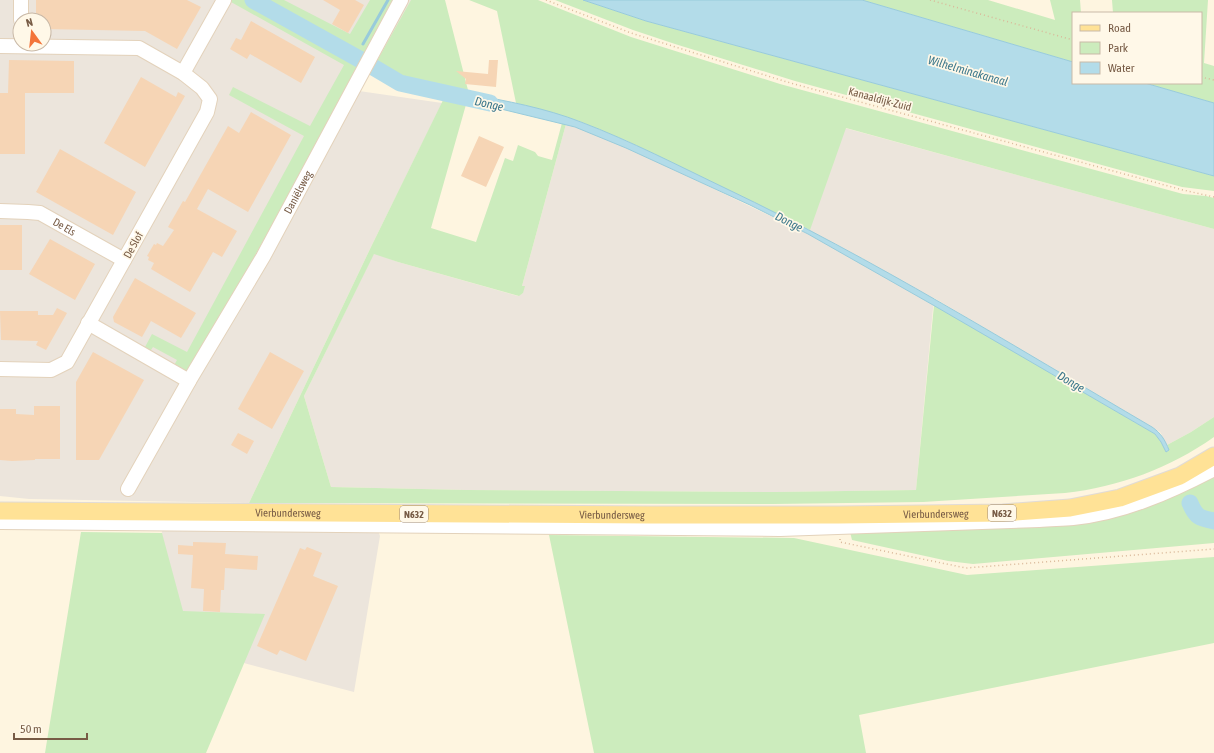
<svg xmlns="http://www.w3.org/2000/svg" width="1214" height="753" viewBox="0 0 1214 753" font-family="'Asap Condensed',sans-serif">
<rect width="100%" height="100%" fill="#fef5e0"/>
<path fill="#ece5dc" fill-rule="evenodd" d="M0 0H413L359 91 442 103 370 249 249 503 29 499 0 496ZM20 20H44V44H20Z
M566 124 597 135 658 162 808 234 845 128 1214 229V417L1191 432 1167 445 1160 432 1152 427 934 298 916 490 776 492 466 490 331 487 304 396 374 253 398 262 518 296 523 293 522 286Z
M163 520 375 523 380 536 354 692 240 662 178 616 157 584Z"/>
<path fill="#ccecbd" d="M232 0H284L350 34 370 0H397L193 367 188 372 173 367 177 360 153 347 149 353 146 351 145 347 152 334 187 352 304 136 229 95 233 87 310 126 344 65 231 2Z
M411 0H445L469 94 431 228 476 242 505 158 513 161 518 145 535 152 538 156 552 160 562 123 566 124 522 286H525L523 293 519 296 398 262 374 254 304 396 331 487 466 490 776 492 916 490 934 305 1155 434 1161 442 1166 452 1169 450 1167 445 1191 432 1214 417V437C1170 468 1119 487 1065 493L923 502 773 504 249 503 370 249 447 92 394 80 373 68Z
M469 0H538L631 37 780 84 1183 194 1206 196 1214 198V229L846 128 810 230 627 141 579 121 516 103 497 11Z
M555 0H583L646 21 1214 176V191L1182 187 795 81 675 44 633 30Z
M862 0H988L1055 20 1050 0H1080L1081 13H1073V62Z
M1112 0H1208L1204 63 1214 66V103L1145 83H1201V13H1113Z
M1214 472V543L973 564 948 561 852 540 850 532 1003 527Z
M81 532 162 533 183 611 265 614 206 753H45Z
M549 535 794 538 967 575 1214 557V643L859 715 866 753H594Z"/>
<path fill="#b3dce9" stroke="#98cbdb" d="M583 0H862L1073 62V83H1145L1214 103V176L646 21Z
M469 94C507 101 545 108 581 122 631 141 679 166 727 189 874 259 1012 345 1152 427 1161 433 1165 440 1169 450L1166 452 1161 442 1155 434 933 305 808 234 750 205 626 148 575 127 468 101Z"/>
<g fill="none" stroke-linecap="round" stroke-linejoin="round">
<path stroke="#98cbdb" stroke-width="3" d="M363 44 388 0"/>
<path stroke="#b3dce9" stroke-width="17" d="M253 0 361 60
M373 67 400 83 490 103
M1190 503C1196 517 1199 518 1214 521"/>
</g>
<path fill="#f6d5b5" d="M36 0H187L201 7 177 49 145 31 44 29V20H36Z
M323 0H355L364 5 348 33 332 24 340 10Z
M251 21 315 57 301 83 250 54 247 59 230 49 236 38 241 40Z
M9 60 74 61V93H25V154H0V93H8Z
M489 60H498L496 87 465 84 466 79 456 71 488 74Z
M141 77 176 97 178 92 185 96 145 167 104 143Z
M251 112 291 135 248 212 208 189 197 209 237 231 222 257 213 252 190 292 151 269 154 263 148 260 149 257 147 256 154 244 156 245 157 243 163 246 174 230 168 227 183 201 185 202 228 126 239 133Z
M479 136 504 147 486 187 461 176Z
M60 149 136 192 113 235 36 192Z
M0 225H22V270H0Z
M50 239 95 264 75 300 29 274Z
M135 278 196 313 181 338 151 321 142 337 114 322 113 317Z
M57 308 67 313 46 350 36 345 38 341 1 340 0 311H38V315H53Z
M93 352 144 380 99 460H76V382Z
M270 352 304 371 272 429 238 409Z
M34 406H60V459H35V460L12 461 0 460V409H16V414L34 415Z
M238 433 254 441 247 454 231 445Z
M193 542 226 543 225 554 258 556 257 570 225 568 224 590H221L220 612 203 611 204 589 191 588 193 555 178 554V545L193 546Z
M307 547 322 553 313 576 338 586 306 661 280 650 277 655 257 646 300 548 305 550Z"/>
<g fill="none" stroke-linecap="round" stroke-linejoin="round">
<defs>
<g id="minor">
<path d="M21 20V0"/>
<path d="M0 46 139 48 183 73 202 88 210 99 207 112 67 362 51 370 0 369"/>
<path d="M183 73 224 0"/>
<path id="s1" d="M0 211 28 212 40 213 124 260"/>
<path d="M88 323 189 381"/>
<path id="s2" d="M128 489 189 381 263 257 401 0"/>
<path d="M0 522 780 529 1039 520C1051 519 1062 519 1073 518 1123 513 1170 492 1214 469"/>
</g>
<g id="major">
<path id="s3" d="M0 511 651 515H839L1003 513 1070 508 1120 498 1180 476 1214 456"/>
</g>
</defs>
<use href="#minor" stroke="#e3d2bb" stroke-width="16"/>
<use href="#major" stroke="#e1dbd6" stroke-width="19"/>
<path stroke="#dab899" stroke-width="1.5" stroke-dasharray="1 3" stroke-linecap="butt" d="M546 0 631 33 787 82 1183 190 1214 197
M930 0 1073 40
M1201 77 1214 80
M840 539V542L966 568 1214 549"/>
<use href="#minor" stroke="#fff" stroke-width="14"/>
<use href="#major" stroke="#ffe296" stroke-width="17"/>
</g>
<g text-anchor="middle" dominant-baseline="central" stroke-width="3.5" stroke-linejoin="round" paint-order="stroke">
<g fill="#fff8e8" stroke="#a08a76" stroke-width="1">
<rect x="988" y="505" width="28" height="16" rx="3"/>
<rect x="400" y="506" width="28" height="16" rx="3"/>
</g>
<g font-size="10" font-weight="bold" fill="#775b45">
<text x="1002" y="513">N632</text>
<text x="414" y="514">N632</text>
</g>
<g font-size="11" fill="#775b45" stroke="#fff8e8">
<text transform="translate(880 99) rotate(15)">Kanaaldijk-Zuid</text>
<text stroke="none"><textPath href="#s2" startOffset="342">Daniëlsweg</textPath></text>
<text stroke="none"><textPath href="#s1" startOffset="68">De Els</textPath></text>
<text transform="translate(133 245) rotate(-61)">De Slof</text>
<text stroke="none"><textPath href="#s3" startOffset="288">Vierbundersweg</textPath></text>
<text stroke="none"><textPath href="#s3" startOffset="936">Vierbundersweg</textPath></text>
<text stroke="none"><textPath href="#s3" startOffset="612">Vierbundersweg</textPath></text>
</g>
<g font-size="12" font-style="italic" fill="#3d788c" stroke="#fff8e8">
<text transform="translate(968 71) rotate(16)">Wilhelminakanaal</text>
<text transform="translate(489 104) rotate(13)">Donge</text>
<text transform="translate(789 222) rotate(27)">Donge</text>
<text transform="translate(1071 382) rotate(31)">Donge</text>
</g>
</g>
<rect x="1072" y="12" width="130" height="72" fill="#fff8e8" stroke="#c9b9a7"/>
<rect x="1080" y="25" width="20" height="6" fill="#ffe296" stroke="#c9b9a7"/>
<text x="1108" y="32" font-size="12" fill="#775b45">Road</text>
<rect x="1080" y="42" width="20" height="12" fill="#ccecbd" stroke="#c9b9a7"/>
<text x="1108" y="52" font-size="12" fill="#775b45">Park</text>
<rect x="1080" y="62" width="20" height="12" fill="#b3dce9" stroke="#c9b9a7"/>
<text x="1108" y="72" font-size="12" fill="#775b45">Water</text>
<g transform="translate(32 32) rotate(345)"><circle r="19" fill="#fff8e8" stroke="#c9b9a7"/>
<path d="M0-3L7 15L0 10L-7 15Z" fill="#f3743a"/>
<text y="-6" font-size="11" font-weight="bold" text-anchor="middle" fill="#775b45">N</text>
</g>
<path d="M14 733v6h73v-6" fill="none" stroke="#775b45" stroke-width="2"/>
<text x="20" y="733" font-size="12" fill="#775b45" stroke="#fff8e8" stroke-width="3" paint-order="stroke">50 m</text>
</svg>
